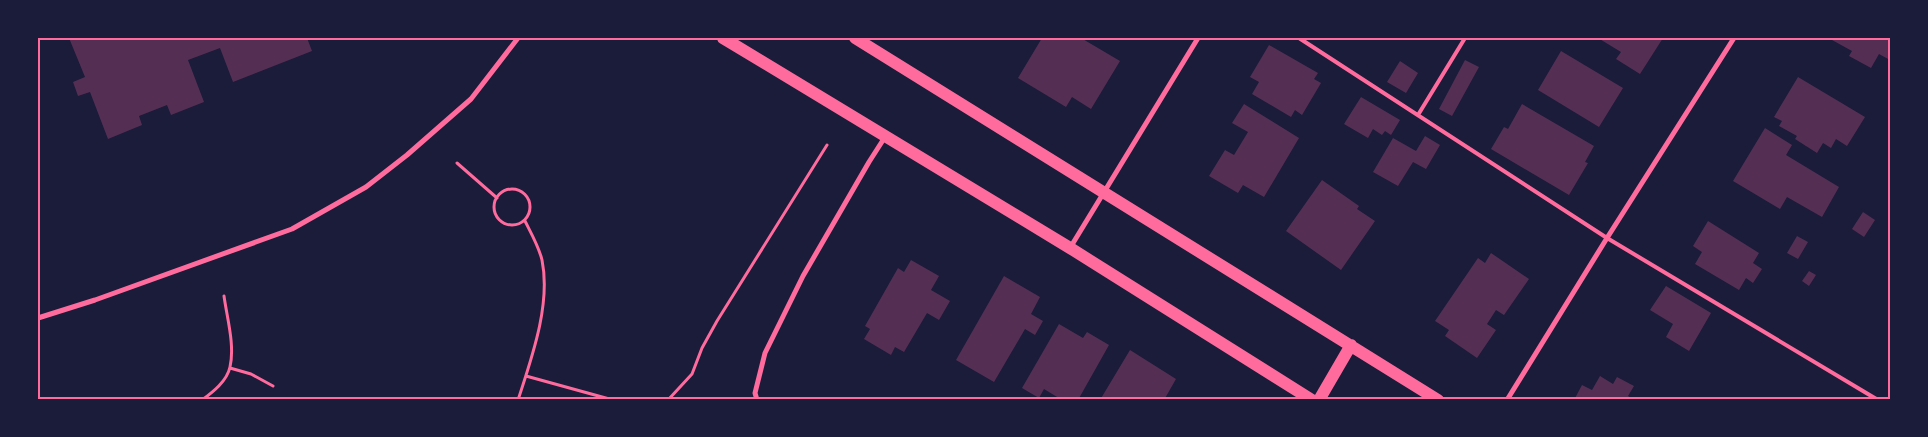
<svg xmlns="http://www.w3.org/2000/svg" width="1928" height="437" viewBox="0 0 1928 437" font-family="'Golos Text',sans-serif">
<rect width="100%" height="100%" fill="#1b1b3a"/>
<path fill="#542f53" d="M69 38H307L312 51 233 82 220 48 188 60 204 102 171 115 167 105 139 116 142 125 108 139 90 92 78 96 73 82 85 77Z
M1042 38H1081L1120 61 1091 109 1072 97 1066 107 1018 78Z
M1598 38H1663L1640 74 1616 59 1621 52Z
M1833 38H1890V60L1879 54 1871 68 1849 56 1852 51 1832 40Z
M1269 45 1318 73 1314 79 1321 83 1302 115 1295 110 1291 117 1252 94 1259 82 1250 77Z
M1561 51 1623 88 1599 127 1538 90Z
M1465 60 1479 67 1452 116 1439 109Z
M1400 61 1418 73 1406 93 1387 82Z
M1798 77 1865 117 1847 146 1836 139 1831 148 1823 143 1817 153 1795 139 1797 136 1779 126 1782 121 1774 117Z
M1361 97 1400 120 1391 135 1385 131 1382 135 1373 129 1368 138 1344 124Z
M1244 104 1299 138 1264 197 1243 185 1238 193 1209 176 1225 150 1234 155 1248 132 1232 123Z
M1522 104 1594 146 1585 162 1588 163 1569 195 1491 149 1504 127 1508 129Z
M1765 128 1792 145 1786 155 1839 187 1822 217 1787 197 1780 209 1733 181Z
M1425 136 1440 145 1426 169 1413 162 1398 186 1373 172 1393 138 1416 151Z
M1322 180 1359 206 1357 209 1375 221 1341 270 1286 231Z
M1863 212 1875 220 1864 237 1852 229Z
M1708 221 1759 253 1753 263 1762 269 1753 283 1746 278 1739 290 1695 264 1702 252 1693 246Z
M1797 236 1808 242 1798 259 1787 253Z
M1491 253 1529 279 1504 315 1496 310 1487 324 1496 330 1477 358 1445 336 1449 330 1435 321 1478 258 1485 263Z
M911 260 939 276 931 290 950 301 939 320 927 313 904 352 895 347 891 355 864 339 870 329 865 326 898 268 904 272Z
M1809 271 1816 275 1809 286 1802 281Z
M1004 276 1040 297 1031 314 1043 321 1035 335 1025 329 994 382 956 360Z
M1666 286 1711 313 1689 351 1666 337 1673 324 1650 310Z
M1059 324 1083 338 1087 332 1109 345 1078 400H1062L1044 389 1039 398 1022 388Z
M1130 350 1176 379 1164 400H1100Z
M1600 376 1613 384 1617 377 1634 386 1628 396 1635 400H1574L1582 385 1592 390Z"/>
<g fill="none" stroke-linecap="round" stroke-linejoin="round">
<path stroke="#ff6b9d" stroke-width="3" d="M457 163 497 198
M494 207a18 18 0 1 1 36 0a18 18 0 1 1-36 0Z
M230 368 251 374 273 386
M526 376 613 400
M202 400C213 392 227 381 230 367 235 345 227 318 224 296
M518 400C532 357 551 304 542 260 539 247 531 233 525 221
M668 400 692 374 702 348 717 321 827 145"/>
<path stroke="#ff6b9d" stroke-width="4" d="M1299 38 1607 238 1878 400
M1418 115 1465 38"/>
<path stroke="#ff6b9d" stroke-width="5" d="M1070 248 1198 38
M38 318 95 300 292 229 366 187 407 155 471 99 518 38
M757 400 755 393 765 353 803 276 869 162 885 137
M1507 400 1607 238 1734 38"/>
<path stroke="#ff6b9d" stroke-width="12" d="M723 38 1070 248 1312 400
M855 38 1438 400
M1319 400 1351 345"/>
</g>
<rect width="1928" height="437" fill="none" stroke="#1b1b3a" stroke-width="78"/>
<rect x="39" y="39" width="1850" height="359" fill="none" stroke="#ff6b9d" stroke-width="2"/>
</svg>
